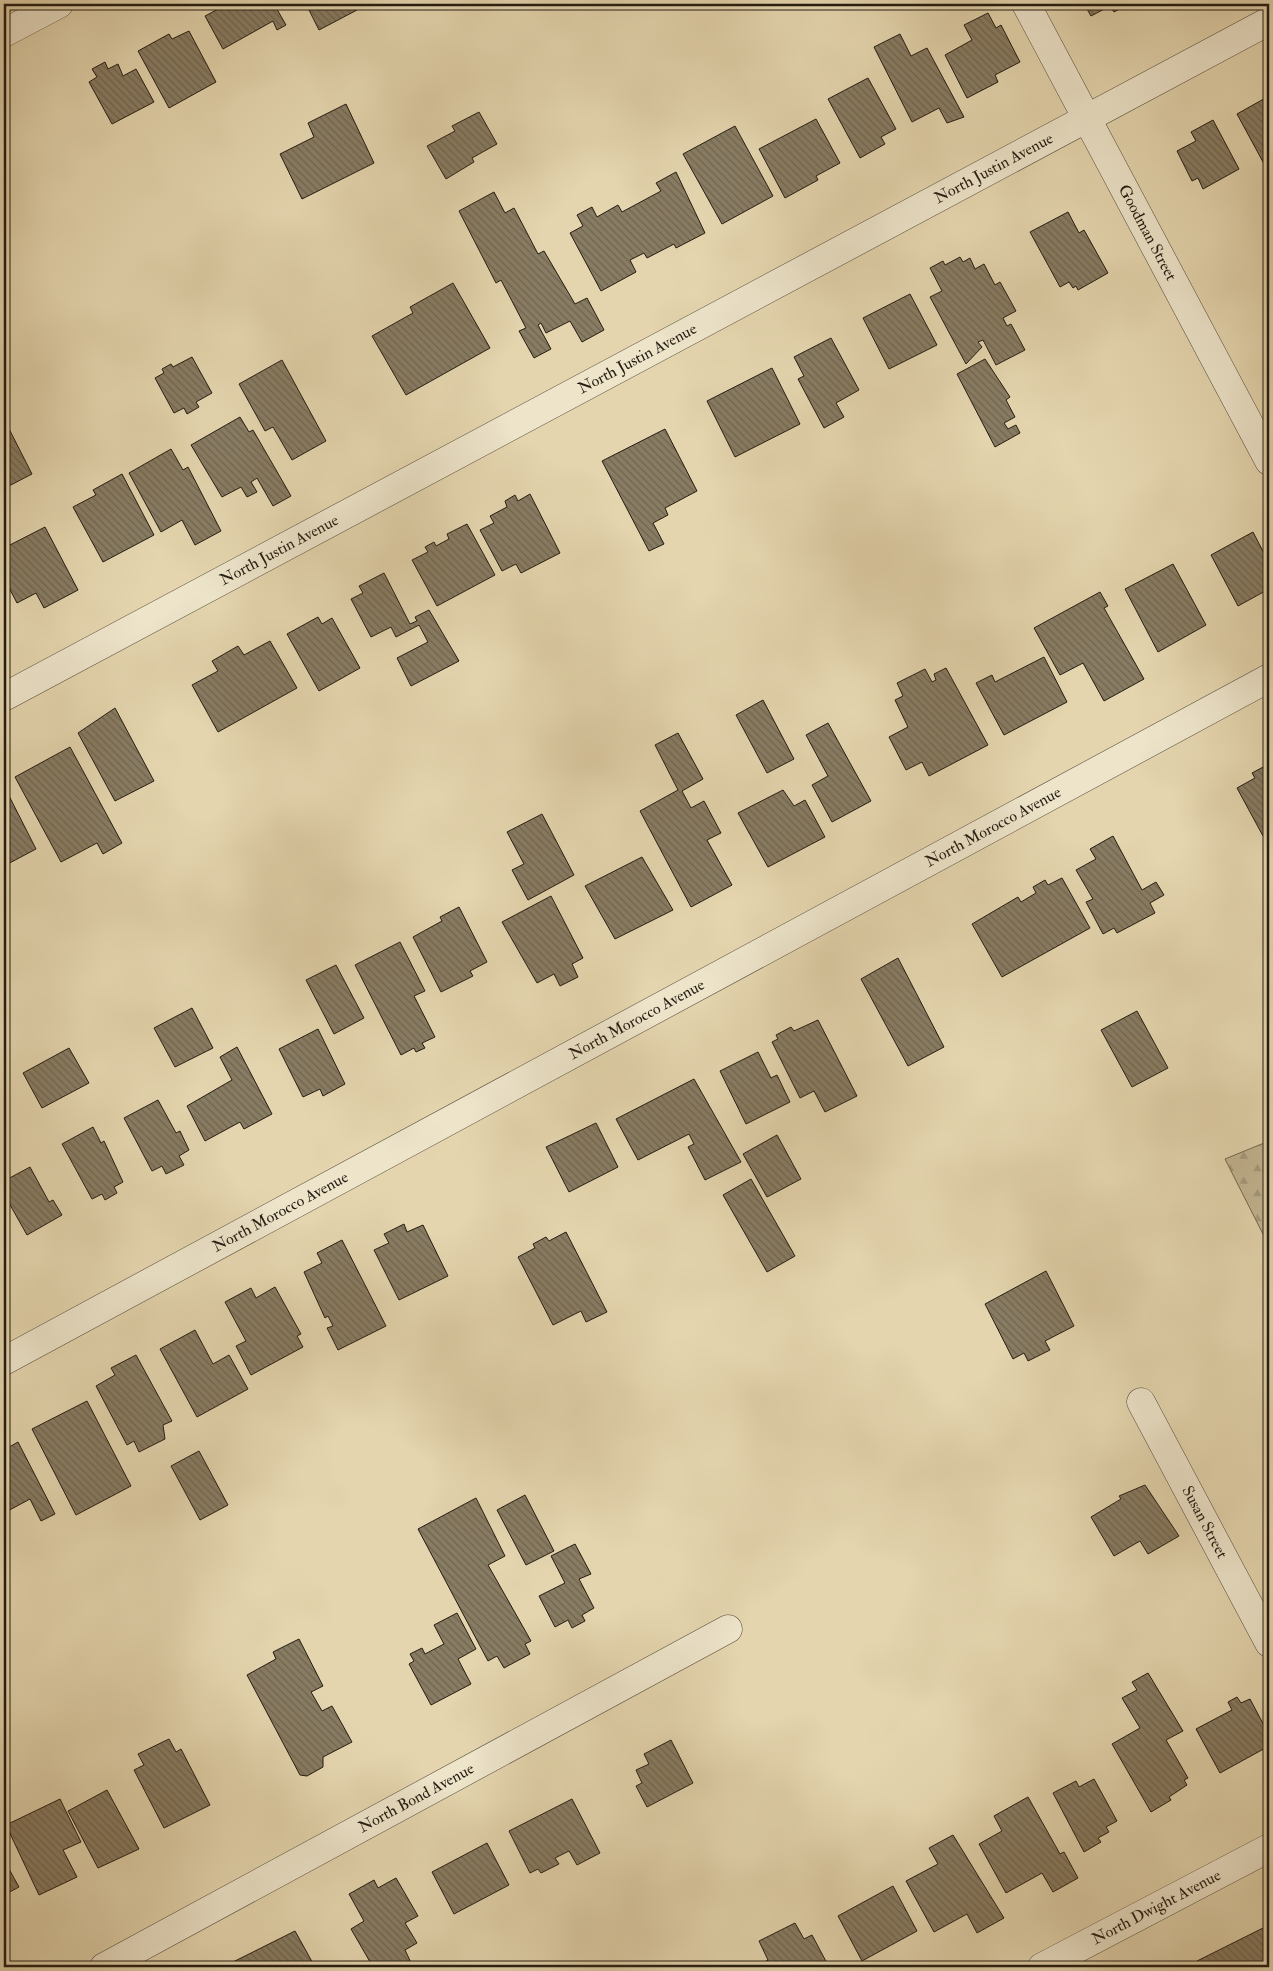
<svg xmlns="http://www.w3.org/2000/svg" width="1273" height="1971" viewBox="0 0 1273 1971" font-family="'IM FELL Double Pica',serif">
<defs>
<pattern id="forest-firs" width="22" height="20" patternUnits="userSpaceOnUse" patternTransform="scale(1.25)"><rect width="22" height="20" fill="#c3b693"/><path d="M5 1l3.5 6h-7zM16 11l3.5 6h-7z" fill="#a79c7e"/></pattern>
<pattern id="building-back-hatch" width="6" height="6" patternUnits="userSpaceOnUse" patternTransform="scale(1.25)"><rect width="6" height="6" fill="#887c63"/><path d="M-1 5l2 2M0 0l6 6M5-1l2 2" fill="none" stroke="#6f6550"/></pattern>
</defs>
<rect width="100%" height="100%" fill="#e4d5ae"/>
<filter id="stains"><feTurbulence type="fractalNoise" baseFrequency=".004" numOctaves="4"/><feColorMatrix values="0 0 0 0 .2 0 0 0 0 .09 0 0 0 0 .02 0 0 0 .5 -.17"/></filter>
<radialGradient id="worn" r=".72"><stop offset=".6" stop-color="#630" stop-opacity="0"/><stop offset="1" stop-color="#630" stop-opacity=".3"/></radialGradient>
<path fill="url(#forest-firs)" stroke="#746952" d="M1269 1141V1246L1225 1159Z"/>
<path fill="url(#building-back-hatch)" stroke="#241c12" d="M228 4H274L286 25 277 30 273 21 223 49 205 16Z
M306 4H353L357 10 319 30Z
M1084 4H1124L1125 6 1114 12 1110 6 1091 16Z
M988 13 996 28 1001 25 1020 62 995 75 998 82 967 98 945 55 972 40 964 25Z
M189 31 216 82 169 108 138 51 169 34 172 39Z
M900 34 911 56 927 48 964 117 947 123 939 108 912 122 874 47Z
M105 62 108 69 118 64 123 76 136 69 154 102 112 124 89 82 97 77 92 69Z
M868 78 896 129 881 137 885 144 860 158 828 99Z
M1269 96V173L1237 114Z
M346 104 374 163 302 199 280 154 314 137 308 123Z
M479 112 497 144 472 158 474 162 446 179 427 146 455 131 452 126Z
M816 119 840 163 816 176 818 180 785 198 759 149Z
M1213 120 1239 169 1203 189 1198 178 1192 181 1177 151 1196 141 1191 132Z
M735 126 773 196 722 224 683 154Z
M676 172 705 233 676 248 674 244 647 258 644 253 630 260 636 272 601 291 570 233 583 226 577 215 592 207 597 217 618 205 622 212 661 191 656 183Z
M494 192 505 213 514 208 538 254 544 251 575 304 587 298 604 330 582 342 570 321 546 333 541 323 538 325 551 349 534 358 519 331 526 328 501 280 496 283 459 211Z
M1068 212 1079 233 1084 230 1108 273 1078 290 1076 286 1073 288 1069 282 1060 287 1030 232Z
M960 257 963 262 970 258 975 269 984 264 995 285 1000 282 1016 311 1003 318 1007 326 1011 324 1025 350 996 365 983 340 978 342 982 347 966 364 930 297 942 291 930 268 943 261 945 265Z
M453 283 490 348 406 395 372 336 413 313 410 307Z
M910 294 937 345 889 369 863 318Z
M831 338 859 390 836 403 844 417 824 428 798 379 804 376 794 357Z
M192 357 212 393 196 402 199 407 187 414 184 408 174 413 155 378 164 373 162 369 171 364 173 367Z
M985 359 1010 397 1006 400 1015 417 1004 423 1008 429 1016 425 1020 433 995 447 957 374Z
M282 360 326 441 292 460 273 427 265 431 239 384Z
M772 368 800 424 735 457 707 401Z
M240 417 249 432 253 430 291 496 273 506 257 478 251 482 257 492 247 497 241 487 222 497 191 445Z
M4 419 32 474 5 488 4 486Z
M665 429 697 491 665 508 668 515 653 523 664 544 649 551 602 461Z
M171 449 183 470 188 467 221 531 195 545 182 520 161 532 129 473Z
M122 474 154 535 103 562 73 507 96 495 93 490Z
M530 494 560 553 521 573 516 564 502 571 480 530 494 523 490 516 507 507 505 501 515 495 518 501Z
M467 524 495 575 437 606 412 560 428 552 425 547 434 542 436 546 449 539 447 534Z
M45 527 78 590 44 608 36 593 17 603 4 578V558L8 556 4 548Z
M1253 532 1269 563V589L1238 606 1211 555Z
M1173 564 1206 625 1158 652 1125 589Z
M384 573 410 624 417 621 415 617 429 610 459 661 411 686 397 658 428 642 419 625 396 637 391 627 371 637 351 599 363 593 359 586Z
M1100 592 1108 606 1104 608 1144 679 1104 701 1083 663 1060 675 1034 628Z
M318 617 322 624 332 618 360 668 319 691 287 634Z
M270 641 297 688 218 732 192 685 218 671 212 661 238 646 244 655Z
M1044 657 1067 702 1004 735 976 683 992 675 995 682Z
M946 668 988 745 929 776 922 762 906 770 889 737 908 727 895 700 903 696 897 683 925 669 932 682 936 680 934 674Z
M763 700 794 759 767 773 736 715Z
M115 708 154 781 115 801 78 733Z
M828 723 871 801 832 822 812 785 828 776 806 735Z
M678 733 703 779 682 791 691 808 704 801 721 833 707 840 732 885 691 907 640 811 678 790 655 745Z
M70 747 122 843 103 854 97 843 61 862 15 777Z
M1265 766 1268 771 1269 770V833L1263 836 1237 788 1255 778 1252 773Z
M4 770 10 781 4 784Z
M4 786 36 849 4 866Z
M783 790 794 806 805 800 825 837 768 867 738 813Z
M542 814 574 875 528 900 512 870 524 864 507 832Z
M1113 836 1142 890 1156 882 1164 895 1150 903 1155 913 1117 933 1114 928 1103 934 1086 902 1093 899 1076 870 1096 859 1090 849Z
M642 857 673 910 615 939 585 886Z
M1062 878 1090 928 1002 977 972 924 1018 897 1021 902 1036 893 1033 887 1045 880 1048 885Z
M551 896 583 958 572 964 578 977 560 986 554 974 537 983 502 922Z
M459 907 487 962 470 971 473 976 441 992 413 937 442 921 440 917Z
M400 942 425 991 414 996 435 1037 422 1043 425 1048 416 1052 414 1048 401 1055 355 965Z
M898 958 944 1047 908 1066 861 979Z
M336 965 364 1018 334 1034 306 980Z
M192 1008 213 1048 175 1067 154 1028Z
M1137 1011 1168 1068 1132 1087 1101 1030Z
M818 1020 857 1096 825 1112 814 1091 800 1098 772 1042 778 1039 776 1035 791 1027 794 1031Z
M318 1029 345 1084 323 1096 320 1089 303 1097 279 1049Z
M237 1047 272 1114 244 1129 240 1122 205 1141 187 1106 232 1080 220 1057Z
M69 1048 89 1083 42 1108 23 1073Z
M758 1052 771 1078 777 1075 790 1102 746 1124 720 1071Z
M694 1079 741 1162 705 1180 688 1147 694 1144 689 1134 638 1160 616 1119Z
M158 1100 176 1133 180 1131 189 1150 179 1156 184 1165 166 1174 162 1166 152 1171 124 1118Z
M596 1123 618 1167 569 1192 546 1147Z
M93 1127 101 1143 104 1141 123 1182 114 1187 117 1193 105 1200 102 1194 92 1199 62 1144Z
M777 1135 801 1179 767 1197 743 1154Z
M30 1167 49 1202 53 1200 62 1215 27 1235 4 1194V1181Z
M751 1179 795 1256 767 1272 723 1195Z
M404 1224 407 1232 423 1225 448 1276 399 1300 374 1250 389 1243 384 1234Z
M566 1232 607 1312 586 1322 581 1311 553 1325 518 1257 535 1248 533 1244 546 1237 549 1241Z
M342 1240 386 1326 338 1350 327 1328 333 1326 328 1316 325 1318 304 1272 322 1263 317 1253Z
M1046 1271 1074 1326 1045 1341 1050 1350 1028 1361 1024 1353 1013 1359 985 1304Z
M275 1287 301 1334 297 1336 303 1347 251 1375 236 1346 246 1341 225 1302 251 1288 256 1298Z
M195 1330 213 1364 229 1355 248 1389 197 1417 160 1349Z
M136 1355 172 1421 163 1425 165 1439 139 1452 134 1441 127 1445 96 1386 115 1375 111 1368Z
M87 1401 131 1486 76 1515 32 1429Z
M18 1442 55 1514 41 1521 30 1499 4 1513V1450Z
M199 1451 228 1505 200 1520 171 1466Z
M1145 1485 1179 1536 1148 1554 1140 1541 1114 1556 1091 1517 1121 1499 1119 1496Z
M525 1495 554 1551 526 1565 497 1510Z
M476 1498 505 1556 488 1565 531 1641 525 1644 530 1654 504 1668 497 1656 488 1661 418 1529Z
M575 1544 591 1574 579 1579 594 1608 582 1615 585 1621 572 1628 568 1620 555 1627 539 1596 565 1583 551 1556Z
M457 1613 476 1649 458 1659 471 1684 431 1705 409 1664 414 1661 410 1654 422 1648 425 1654 444 1644 434 1625Z
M299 1639 323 1686 311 1692 322 1711 332 1706 352 1742 323 1757V1767L307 1776 300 1775 247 1675 276 1659 273 1652Z
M1148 1673 1183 1731 1166 1740 1188 1778 1184 1780 1187 1785 1169 1797 1171 1800 1151 1812 1112 1744 1140 1728 1122 1698 1137 1690 1132 1682Z
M1237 1697 1241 1703 1250 1699 1269 1735V1746L1220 1773 1196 1729 1232 1710 1228 1702Z
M169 1739 176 1752 181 1749 210 1805 164 1828 134 1770 144 1765 138 1754Z
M671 1740 693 1783 647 1807 636 1786 642 1783 636 1770 649 1764 644 1754Z
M1094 1779 1117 1821 1106 1827 1109 1832 1098 1838 1101 1842 1084 1852 1053 1793 1076 1781 1079 1787Z
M107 1790 139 1849 98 1868 68 1811Z
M1028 1797 1060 1854 1064 1852 1078 1878 1053 1892 1042 1873 1006 1893 979 1844 1002 1831 994 1816Z
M60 1799 81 1842 63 1850 77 1877 39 1895 6 1825Z
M572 1799 600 1853 577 1865 569 1851 555 1858 559 1864 541 1873 538 1869 530 1873 509 1831Z
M953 1835 1004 1918 977 1933 967 1914 934 1932 906 1881 938 1864 929 1848Z
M487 1843 509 1885 454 1914 432 1872Z
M4 1860 19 1887 4 1895Z
M396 1878 418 1916 405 1923 417 1943 405 1950 413 1967H373L351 1929 364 1921 349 1894 374 1880 378 1888Z
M893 1886 917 1931 862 1961 838 1916Z
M795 1923 804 1939 812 1935 829 1967H755L768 1960 759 1941Z
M1269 1925V1967H1200L1197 1961Z
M295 1931 315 1967H236L233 1962Z"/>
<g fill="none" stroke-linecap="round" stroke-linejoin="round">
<defs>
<g id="street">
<path id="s1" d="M1026 4 1269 461"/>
<path d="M4 33 59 4"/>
<path id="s2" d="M4 697 1269 21"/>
<path id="s3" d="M4 1361 1269 678"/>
<path id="s4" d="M1141 1402 1269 1643"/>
<path id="s5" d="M104 1967 728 1629"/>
<path id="s6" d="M1042 1967 1269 1848"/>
</g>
</defs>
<use href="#street" stroke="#544a39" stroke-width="29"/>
<use href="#street" stroke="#ede4ca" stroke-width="28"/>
</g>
<g text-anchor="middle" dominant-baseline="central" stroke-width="4.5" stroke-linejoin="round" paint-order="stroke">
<g font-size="16" fill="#241c12" stroke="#ede4ca">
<text stroke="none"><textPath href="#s2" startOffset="1122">North Justin Avenue</textPath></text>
<text stroke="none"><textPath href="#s1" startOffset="259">Goodman Street</textPath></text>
<text stroke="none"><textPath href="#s2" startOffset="718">North Justin Avenue</textPath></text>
<text stroke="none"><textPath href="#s2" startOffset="312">North Justin Avenue</textPath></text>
<text stroke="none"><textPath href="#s3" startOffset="1124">North Morocco Avenue</textPath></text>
<text stroke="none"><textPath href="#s3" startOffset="719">North Morocco Avenue</textPath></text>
<text stroke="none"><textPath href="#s3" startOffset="314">North Morocco Avenue</textPath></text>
<text stroke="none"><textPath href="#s4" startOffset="136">Susan Street</textPath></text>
<text stroke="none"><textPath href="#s5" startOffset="355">North Bond Avenue</textPath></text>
<text stroke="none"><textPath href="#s6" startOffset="129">North Dwight Avenue</textPath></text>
</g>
</g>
<rect width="1273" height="1971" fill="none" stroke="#e4d5ae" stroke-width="20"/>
<rect x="5" y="5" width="1263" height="1961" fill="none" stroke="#241c12" stroke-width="2.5"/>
<rect x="10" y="10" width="1253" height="1951" fill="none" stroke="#241c12"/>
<rect width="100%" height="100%" filter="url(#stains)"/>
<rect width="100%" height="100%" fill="url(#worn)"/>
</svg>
